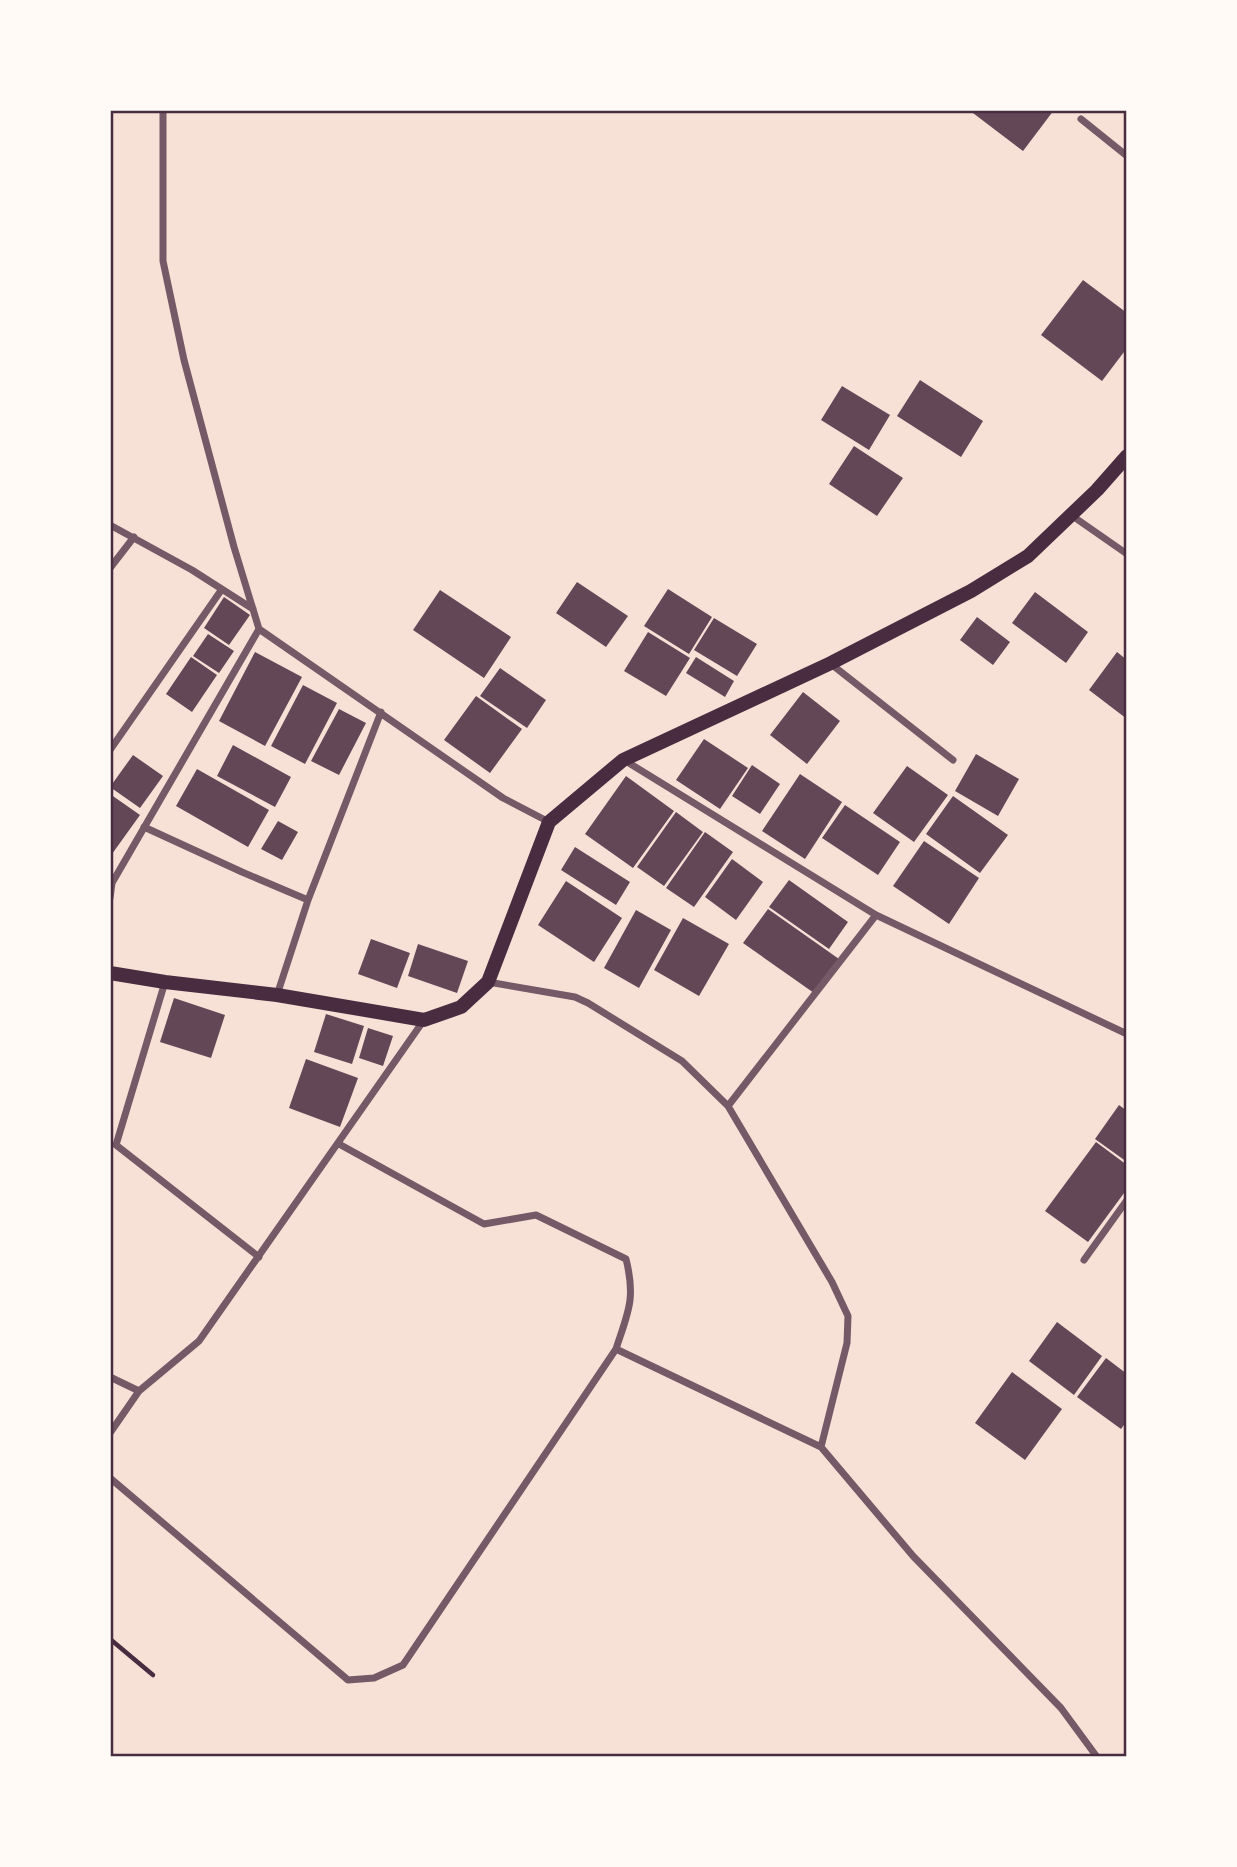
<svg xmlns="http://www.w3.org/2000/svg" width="1237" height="1867" viewBox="0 0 1237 1867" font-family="Rubik,sans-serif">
<rect width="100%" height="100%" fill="#f7e1d7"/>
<path fill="#644757" d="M969 110H1054L1023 151Z
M1083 280 1127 313V348L1102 381 1041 335Z
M920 380 983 421 961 457 897 416Z
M842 386 890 415 869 450 821 420Z
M854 446 903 478 877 516 829 484Z
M577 582 628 616 606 647 556 613Z
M668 589 712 617 689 654 644 626Z
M440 590 511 637 484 678 413 630Z
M1035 592 1088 632 1066 663 1012 623Z
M224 597 250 615 229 645 204 628Z
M977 617 1010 642 993 665 960 640Z
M714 618 757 644 737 676 694 650Z
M648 632 690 658 666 696 624 671Z
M208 634 234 651 219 673 193 656Z
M255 652 302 677 265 746 219 721Z
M1117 652 1127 660V719L1089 690Z
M191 657 217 675 192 712 166 694Z
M696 657 734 681 725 697 686 673Z
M500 668 546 700 527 728 480 696Z
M303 685 337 703 305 764 271 746Z
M803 692 840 721 807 764 770 735Z
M476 696 522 729 490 773 444 740Z
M339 709 366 723 339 775 311 761Z
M704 739 748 768 720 809 676 780Z
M233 745 291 777 275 807 217 776Z
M976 754 1019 779 998 816 955 791Z
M133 755 163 776 140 808 110 787Z
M752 765 780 784 760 814 732 796Z
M907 766 948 795 914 842 873 813Z
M197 769 269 810 248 847 176 806Z
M800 774 842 802 805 859 762 831Z
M626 776 674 811 633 868 585 834Z
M110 794 140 815 112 854 110 853Z
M953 796 1008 835 980 873 926 834Z
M845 805 900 842 878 875 822 838Z
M676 812 703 832 664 886 637 867Z
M278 821 298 832 282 860 261 849Z
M705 832 733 852 694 907 666 888Z
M924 841 979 878 949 924 893 886Z
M575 847 630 882 616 905 561 870Z
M732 859 763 882 736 920 705 897Z
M789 880 848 922 829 949 769 907Z
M566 881 622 918 594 962 538 925Z
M768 909 839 959 814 993 743 943Z
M636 910 671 930 639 988 604 968Z
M683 918 729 944 699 996 654 970Z
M371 939 410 953 397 988 358 974Z
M418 944 468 961 457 993 408 976Z
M174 998 225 1015 211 1058 160 1042Z
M326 1014 364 1026 352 1064 314 1052Z
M368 1028 393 1036 383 1066 359 1058Z
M306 1059 358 1078 340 1127 289 1108Z
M1119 1105 1127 1111V1162L1095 1139Z
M1096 1142 1127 1165V1189L1088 1242 1045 1211Z
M1057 1322 1102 1356 1074 1395 1029 1361Z
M1106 1358 1127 1374V1421L1121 1429 1077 1397Z
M1012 1372 1062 1409 1025 1460 975 1423Z"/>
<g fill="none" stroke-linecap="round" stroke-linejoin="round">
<path stroke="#4a2c40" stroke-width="4.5" d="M110 1639 153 1675"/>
<path stroke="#755966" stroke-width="7" d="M163 110V261L184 360 234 547 259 629 503 798 549 822
M1081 119 1127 156
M1071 515 1127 554
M110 525 192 570 253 609
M110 568 134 537
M831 664 953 760
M110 750 222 589
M624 760 876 915 1127 1034
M144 827 242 872 308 900
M110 898 112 883 259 629
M165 982 116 1145 259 1257
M488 982 575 997 588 1003 682 1061 728 1106 832 1282 848 1316 847 1343 821 1447 913 1556 1061 1708 1097 1757
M277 995 308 900 381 712
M728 1106 876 915
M339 1144 484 1224 536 1215 626 1259C636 1299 628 1312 616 1349
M1084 1260 1127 1200
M110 1377 139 1391
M110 1433 139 1391 199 1341 424 1020
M110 1478 348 1680 374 1678 403 1665 616 1349 821 1447"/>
<path stroke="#4a2c40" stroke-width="14" d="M110 973 165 982 277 995 424 1020 461 1007 488 982 549 822 623 760 831 663 971 591 1028 556 1097 490 1127 456"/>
</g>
<rect width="1237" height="1867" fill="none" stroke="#fffaf5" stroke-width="224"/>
<rect x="112" y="112" width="1013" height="1643" fill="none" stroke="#4a2c40" stroke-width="2.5"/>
</svg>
